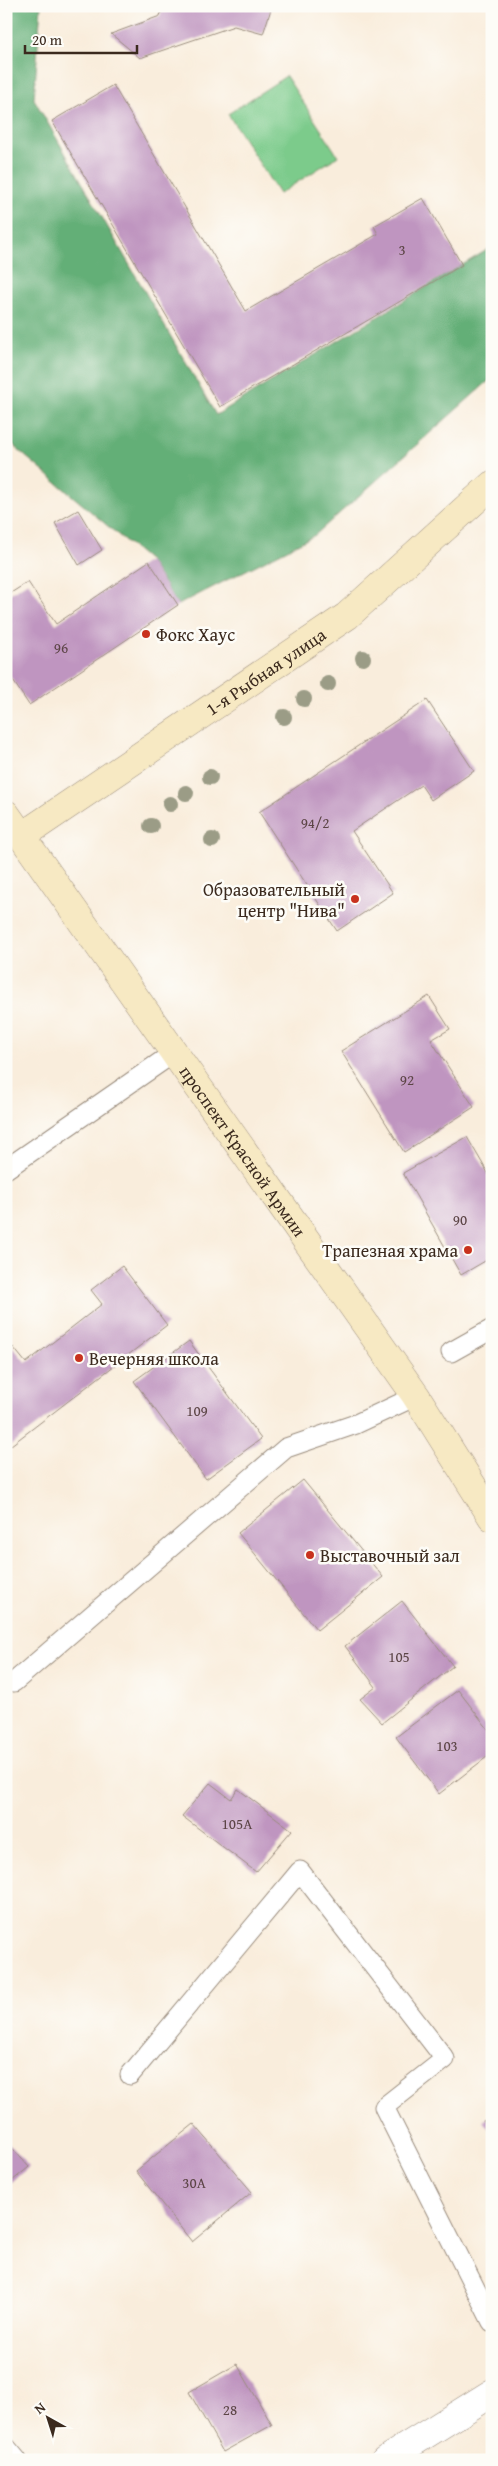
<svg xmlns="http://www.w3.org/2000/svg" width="498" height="2466" viewBox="0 0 498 2466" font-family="'Gentium Book Plus',serif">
<rect width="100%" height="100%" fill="#fdfcf7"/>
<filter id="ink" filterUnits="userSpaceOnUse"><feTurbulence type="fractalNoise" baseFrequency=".02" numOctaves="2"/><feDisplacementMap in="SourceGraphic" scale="10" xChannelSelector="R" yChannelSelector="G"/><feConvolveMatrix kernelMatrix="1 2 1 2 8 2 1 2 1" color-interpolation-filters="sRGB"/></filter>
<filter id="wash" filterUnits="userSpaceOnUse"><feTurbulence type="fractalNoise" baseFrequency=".0096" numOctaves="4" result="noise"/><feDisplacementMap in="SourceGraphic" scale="20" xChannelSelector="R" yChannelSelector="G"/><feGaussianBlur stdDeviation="1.12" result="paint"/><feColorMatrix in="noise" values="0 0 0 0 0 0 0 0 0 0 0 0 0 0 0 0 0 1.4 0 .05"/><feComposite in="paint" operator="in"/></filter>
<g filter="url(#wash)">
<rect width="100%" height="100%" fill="#f9eddc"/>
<path fill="#7bcb8b" stroke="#5b7a54" d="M286 76 338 156 279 194 228 114Z"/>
<path fill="#64af77" stroke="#506c4a" d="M6 6H41L34 99 216 415 492 247V378L315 535 178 605 149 561 17 449 6 436Z"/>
<g id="blocks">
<path fill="#bf95c0" d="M163 6H272L263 34 234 26 140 58 111 34 160 16Z
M113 85 246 311 378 234 374 226 423 198 462 265 220 407 52 121Z
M78 510 102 550 79 565 55 523Z
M149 561 178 605 29 705 6 670V596L28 582 56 624Z
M427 700 474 771 431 800 421 785 352 831 393 893 337 931 259 812Z
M429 996 450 1029 431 1040 474 1107 404 1152 341 1051Z
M467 1137 492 1180V1257L461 1275 403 1173Z
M122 1266 167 1325 6 1449V1352L13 1347 26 1363 102 1304 91 1290Z
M189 1341 261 1439 206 1479 134 1381Z
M303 1480 383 1577 317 1630 238 1533Z
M402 1601 453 1666 382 1723 360 1699 376 1687 345 1646Z
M458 1690 492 1734V1753L439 1794 396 1737Z
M210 1783 231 1799 238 1789 292 1830 256 1872 182 1816Z
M492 2114V2133L483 2121Z
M194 2124 252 2192 192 2242 136 2171Z
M6 2141 29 2167 6 2186Z
M237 2364 272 2425 223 2452 189 2392Z"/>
</g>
</g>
<g filter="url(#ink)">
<use href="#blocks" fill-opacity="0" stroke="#9a8c7d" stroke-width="1"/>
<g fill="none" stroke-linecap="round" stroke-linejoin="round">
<defs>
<path id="lane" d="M6 1169 175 1052
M451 1352 492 1329
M14 1682 286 1448 356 1424 416 1396
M130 2075 300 1871 445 2059 384 2107 492 2322
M6 2447 17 2460"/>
<path id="street" d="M385 2460 492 2393"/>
<g id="secondary">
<path id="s1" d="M6 814 416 1396 492 1517"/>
<path id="s2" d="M22 836 347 616 492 485"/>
</g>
</defs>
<use href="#lane" stroke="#9a8c7d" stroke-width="21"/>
<use href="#street" stroke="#9a8c7d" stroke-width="29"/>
<use href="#secondary" stroke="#9a8c7d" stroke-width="29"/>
<use href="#lane" stroke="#fff" stroke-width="19"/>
<use href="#street" stroke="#fff" stroke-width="28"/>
<use href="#secondary" stroke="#f7e9c3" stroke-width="28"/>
</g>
<g fill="#9b9c86">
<circle cx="363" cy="658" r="8"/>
<circle cx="328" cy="684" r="8"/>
<circle cx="304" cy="699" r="8"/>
<circle cx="284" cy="717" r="8"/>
<circle cx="210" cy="777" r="8"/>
<circle cx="186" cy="793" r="8"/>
<circle cx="170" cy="804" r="8"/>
<circle cx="151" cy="826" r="8"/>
<circle cx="212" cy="840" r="8"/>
</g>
</g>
<g fill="#c8321e" stroke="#fdfcf7" stroke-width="2">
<circle cx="146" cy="634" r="5"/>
<circle cx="355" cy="899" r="5"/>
<circle cx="468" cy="1250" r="5"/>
<circle cx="79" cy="1358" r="5"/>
<circle cx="310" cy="1555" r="5"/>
</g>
<g text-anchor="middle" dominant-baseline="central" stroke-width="5" stroke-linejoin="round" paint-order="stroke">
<g font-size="15" fill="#5c4546">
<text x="402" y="249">3</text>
<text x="61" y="647">96</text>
<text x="315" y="822">94/2</text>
<text x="407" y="1079">92</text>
<text x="460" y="1219">90</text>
<text x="197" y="1410">109</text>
<text x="399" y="1656">105</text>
<text x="447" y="1745">103</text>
<text x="237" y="1823">105А</text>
<text x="194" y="2182">30А</text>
<text x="230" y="2409">28</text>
</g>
<g font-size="18" fill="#3b2a1e" stroke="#fdfcf7" text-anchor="start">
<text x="156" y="634">Фокс Хаус</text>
<text x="345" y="889" text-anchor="end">Образовательный<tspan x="345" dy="21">центр "Нива"</tspan></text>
<text x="458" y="1250" text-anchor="end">Трапезная храма</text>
<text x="89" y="1358">Вечерняя школа</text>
<text x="320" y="1555">Выставочный зал</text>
</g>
<g font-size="18" fill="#3b2a1e" stroke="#fdfcf7">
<text stroke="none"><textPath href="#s2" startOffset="294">1-я Рыбная улица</textPath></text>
<text stroke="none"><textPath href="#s1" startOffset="412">проспект Красной Армии</textPath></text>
</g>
</g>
<rect width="498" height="2466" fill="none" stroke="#fdfcf7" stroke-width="25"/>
<g transform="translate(48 2418) rotate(321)" stroke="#fdfcf7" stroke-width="4" paint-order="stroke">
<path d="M0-4L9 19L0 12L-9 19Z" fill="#3b2a1e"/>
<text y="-8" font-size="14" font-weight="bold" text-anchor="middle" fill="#3b2a1e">N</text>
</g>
<path d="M25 45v8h112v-8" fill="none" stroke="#3b2a1e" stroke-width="2.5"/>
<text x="32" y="45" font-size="15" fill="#3b2a1e" stroke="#fdfcf7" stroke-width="4" paint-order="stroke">20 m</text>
</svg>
